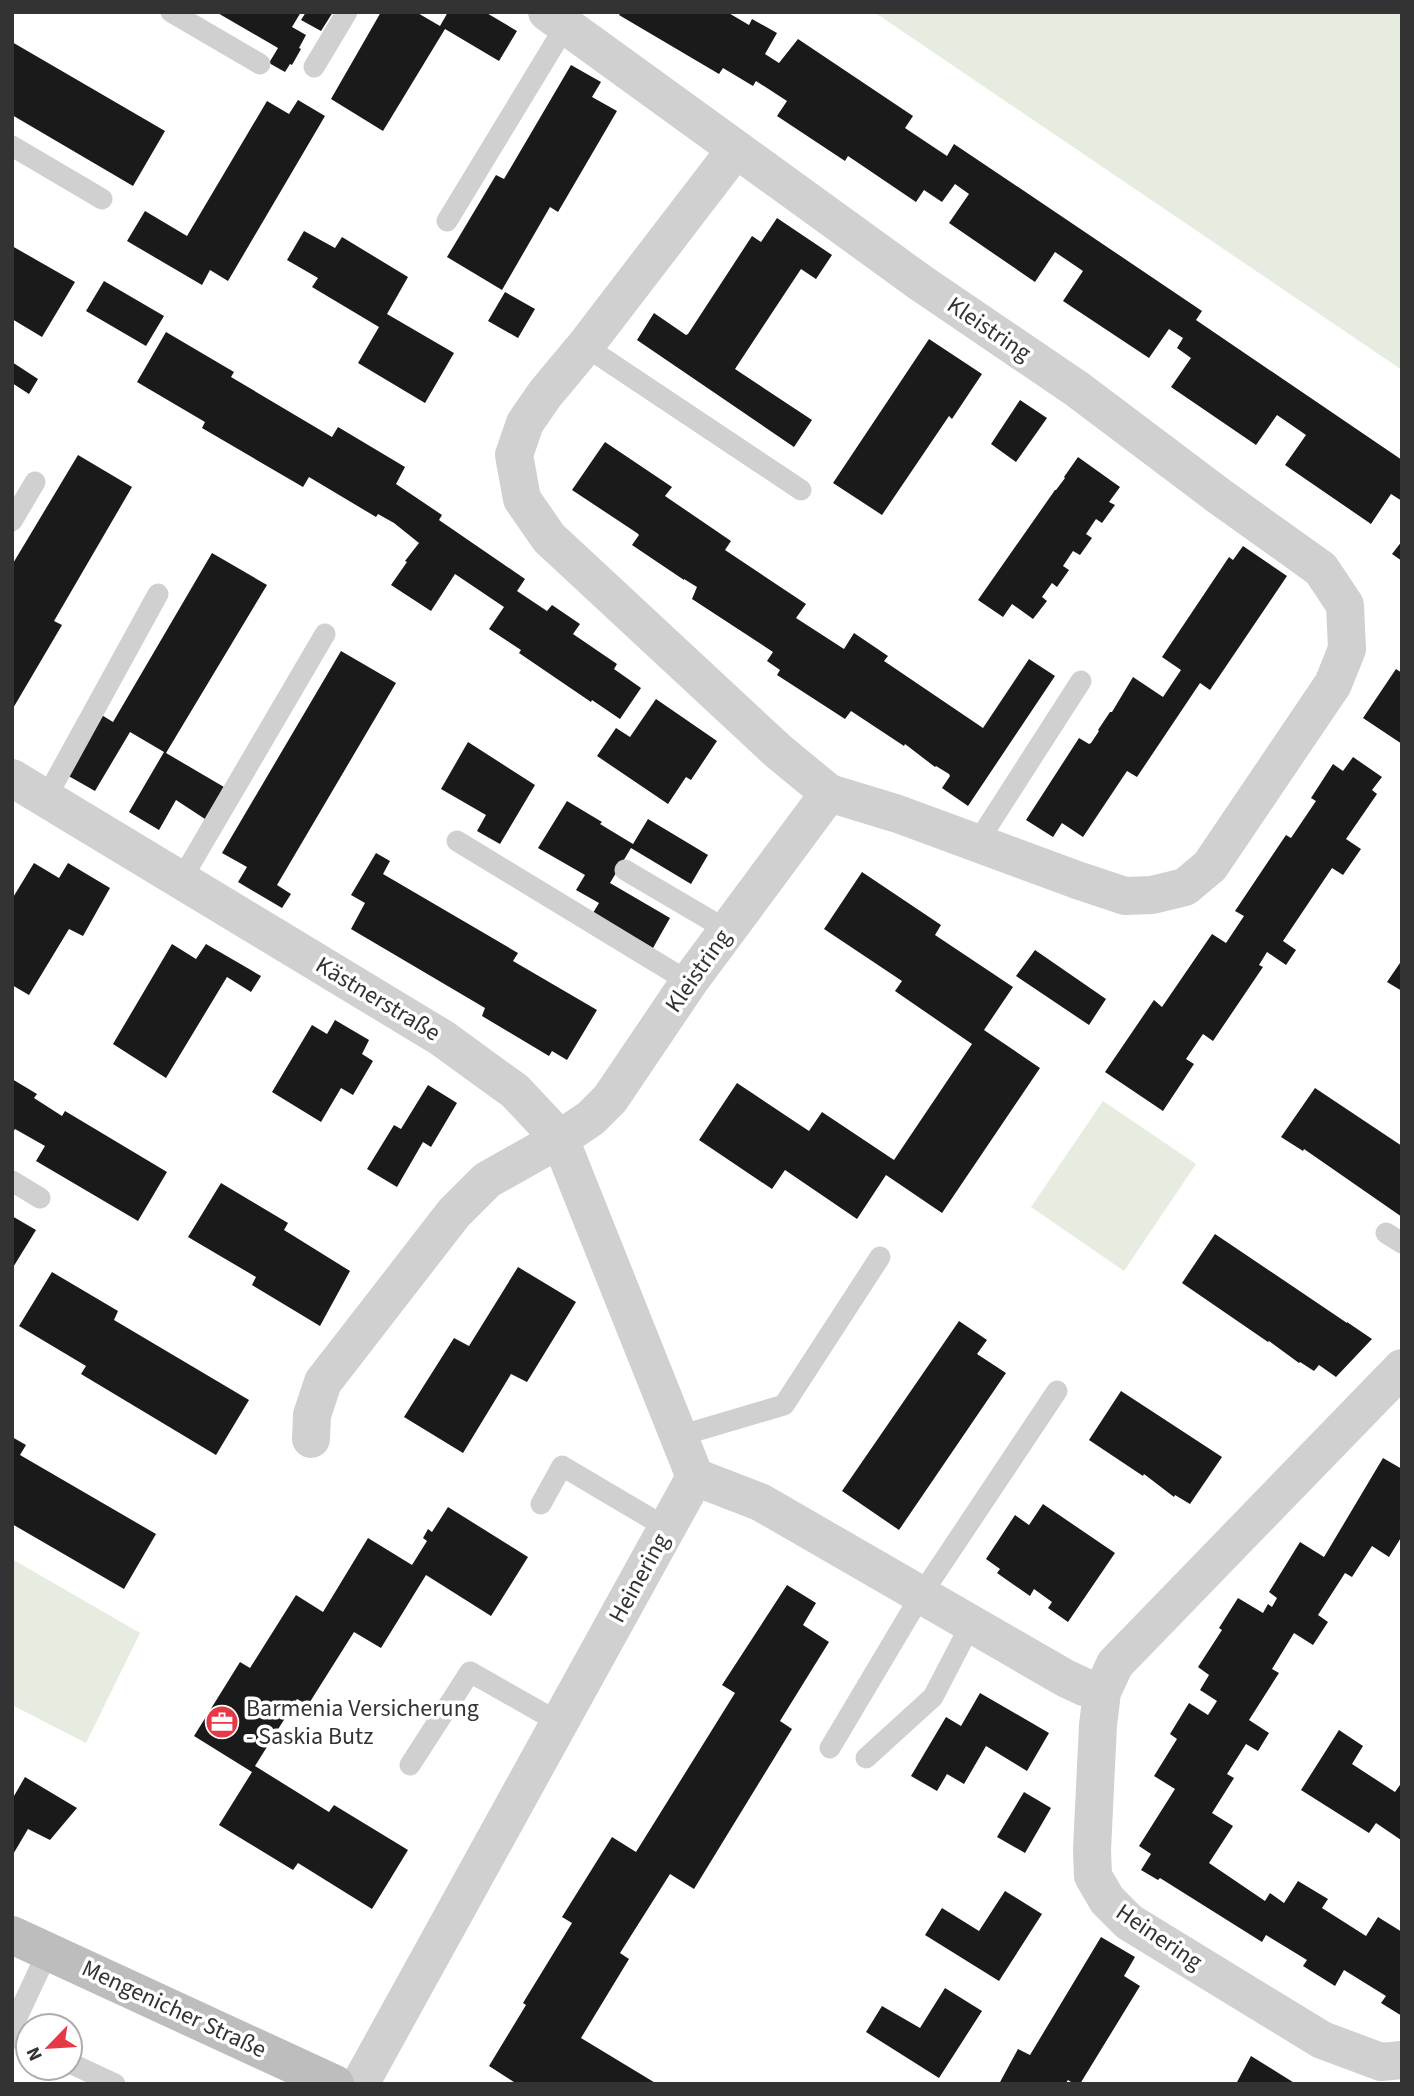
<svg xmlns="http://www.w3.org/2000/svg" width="1414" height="2096" viewBox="0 0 1414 2096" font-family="'Source Sans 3',sans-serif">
<rect width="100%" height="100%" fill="#fff"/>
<path fill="#e6ecdf" d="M874 12H1402V370Z
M1103 1101 1196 1164 1124 1271 1031 1207Z
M12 1559 140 1633 86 1743 12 1705Z"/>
<path fill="#1a1a1a" d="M216 12H301L292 27 306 35 299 48 301 49 292 65 290 64 285 72 269 63 278 48Z
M306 12H333L321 31 301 20Z
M381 12H416L440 26 448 12H485L517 31 499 61 445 29 383 131 331 99Z
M621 12H727L749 25 752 19 777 33 765 54 779 63 798 39 913 116 905 128 947 156 954 144 1030 195 1202 311 1196 320 1402 460V501L1391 494 1371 524 1285 465 1306 435 1277 415 1256 445 1171 387 1191 358 1177 348 1183 338 1169 329 1149 358 1063 301 1083 271 1055 252 1035 282 949 223 969 194 955 184 942 202 924 190 916 202 848 156 845 161 777 116 787 101 756 81 753 86 723 68 719 74 619 15Z
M12 42 165 131 133 186 12 115Z
M571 65 601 82 592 97 617 111 558 212 550 207 502 290 447 257 496 175 504 179Z
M298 100 325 116 228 281 210 270 202 285 127 241 145 211 187 236 267 101 289 114Z
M777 218 832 255 816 279 801 269 735 369 812 420 794 447 637 340 654 313 686 335 688 334 752 236 761 242Z
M304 231 335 248 342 237 408 277 387 314 454 353 425 403 358 363 379 327 312 287 318 278 287 260Z
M12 246 75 282 42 337 12 319Z
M104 281 164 316 146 346 86 311Z
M505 292 535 309 518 338 488 321Z
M166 332 234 372 231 377 332 437 338 427 405 467 396 484 442 515 439 520 525 579 517 591 547 611 552 605 580 624 573 634 617 664 614 669 641 688 620 719 592 700 591 702 519 653 521 650 489 629 504 607 455 574 431 611 391 585 407 562 405 561 419 543 394 523 378 514 376 517 309 477 303 487 202 428 205 422 137 382Z
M929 339 982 374 952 419 949 416 882 515 833 483Z
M12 362 38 379 29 394 12 383Z
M1020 400 1047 418 1016 462 991 444Z
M605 442 672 487 665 496 731 541 725 550 806 604 796 618 844 649 854 633 888 656 884 661 983 728 1029 659 1055 676 968 806 942 788 950 776 949 774 936 766 935 767 905 744 904 746 851 711 845 719 777 675 780 670 767 661 773 652 692 599 697 587 684 579V580L632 545 639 535 637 533 572 490Z
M78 455 132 487 54 621 62 625 12 710V565Z
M1078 457 1120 487 1109 502 1115 505 1102 523 1096 519 1086 534 1092 538 1080 555 1073 551 1063 566 1069 570 1057 587 1052 583 1042 597 1047 601 1033 619 1012 604 1003 617 978 600 1055 490H1056L1065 478 1064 477Z
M1402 541V561L1392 554Z
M1243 546 1287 576 1210 690 1200 683 1137 777 1127 771 1083 837 1062 823 1053 837 1026 820 1079 738 1089 744 1091 743 1099 731 1098 730 1110 712H1112L1133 677 1163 697 1181 670 1162 657 1229 557 1233 560Z
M212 553 267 585 166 753 224 787 205 819 176 800 159 830 129 812 164 752 130 732 95 791 65 774 100 714 113 722Z
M341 651 396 683 277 885 291 894 282 908 238 882 247 867 222 853Z
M1396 669 1402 673V744L1363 718Z
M656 699 717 741 691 780 686 777 668 804 597 756 616 728 630 737Z
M468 742 535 785 500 844 477 831 486 815 441 789Z
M1353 757 1382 777 1372 790 1377 794 1346 839 1361 849 1343 875 1332 868 1283 941 1296 950 1286 965 1267 952 1259 965 1263 967 1213 1041 1203 1034 1186 1059 1194 1064 1163 1111 1105 1072 1154 1000 1162 1007 1212 934 1226 943 1244 916 1235 911 1286 835 1291 838 1316 801 1311 798 1333 764 1343 771Z
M567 801 602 822 600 824 633 844 648 819 708 855 691 884 631 848 610 883 670 918 653 948 593 913 599 903 576 890 585 875 538 848Z
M376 853 390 861 383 874 518 953 513 961 597 1010 567 1060 552 1051 549 1056 482 1016 485 1008 351 929 365 903 351 895Z
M34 863 59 878 68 863 110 888 83 936 69 929 29 995 12 985V899Z
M862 872 941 925 935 935 1013 987 984 1030 1040 1068 942 1213 886 1175 857 1219 785 1170 772 1189 699 1140 737 1083 809 1131 822 1112 894 1160 972 1044 895 991 902 981 824 929Z
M172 944 196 959 206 944 261 976 251 992 227 977 166 1078 113 1044Z
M1035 950 1106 999 1089 1025 1016 976Z
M1402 960V991L1387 982Z
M335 1020 369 1040 362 1054 373 1061 353 1095 341 1088 321 1122 272 1092 312 1025 327 1034Z
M12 1079 37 1094 34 1098 62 1116 65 1111 167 1172 138 1221 36 1161 45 1146 15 1129 12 1134Z
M428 1085 457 1103 431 1147 423 1142 397 1187 367 1169 394 1125 401 1129Z
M1315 1088 1402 1146V1217L1304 1149 1303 1151 1281 1137Z
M221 1183 288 1223 284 1230 350 1271 320 1326 252 1285 256 1277 188 1237Z
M12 1216 36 1230 12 1269Z
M1215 1234 1347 1323V1322L1372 1339 1336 1377 1319 1365 1314 1371 1300 1362 1299 1363 1269 1341 1268 1342 1182 1283Z
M518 1267 576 1302 527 1382 511 1374 463 1453 404 1417 454 1338 469 1346Z
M52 1272 118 1311 114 1320 249 1400 216 1455 81 1374 86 1366 19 1326Z
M959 1321 987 1340 977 1354 1006 1373 899 1530 842 1491Z
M1121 1391 1222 1457 1190 1504 1175 1495 1174 1497 1144 1474 1143 1476 1089 1440Z
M12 1437 26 1445 20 1455 156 1534 124 1589 12 1524Z
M1383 1458 1402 1469V1536L1389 1557 1372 1546 1352 1577 1345 1573 1318 1615 1328 1622 1313 1645 1294 1633 1272 1669 1279 1673 1249 1720 1269 1733 1258 1751 1246 1744 1227 1774 1234 1778 1212 1813 1233 1826 1209 1863 1265 1901 1270 1893 1284 1903 1298 1881 1328 1899 1322 1908 1366 1936 1378 1917 1402 1932 1400 1944 1402 1945V2016L1381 2003 1386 1996 1344 1970 1335 1986 1303 1966 1307 1960 1266 1935 1262 1942 1160 1878 1158 1880 1141 1870 1151 1854 1139 1846 1175 1789 1154 1776 1177 1739 1170 1734 1189 1703 1208 1715 1217 1701 1200 1690 1209 1675 1198 1667 1222 1630 1219 1628 1238 1598 1263 1613 1268 1604 1272 1607 1277 1598 1269 1592 1300 1542 1324 1557Z
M1043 1504 1115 1553 1068 1622 1048 1608 1052 1602 1034 1589 1030 1596 997 1573 1000 1569 986 1559 1015 1515 1029 1525Z
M448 1507 528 1557 491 1616 426 1575 381 1648 354 1632 308 1705 297 1699 255 1766 329 1812 334 1805 408 1850 372 1909 298 1863 293 1870 219 1825 252 1772 194 1736 240 1662 250 1668 296 1595 323 1612 368 1538 412 1565 427 1541 423 1538 428 1529 432 1532Z
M787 1585 816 1603 803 1625 829 1642 780 1721 792 1729 694 1889 670 1874 620 1953 629 1959 581 2038 657 2084H517L489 2066 526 2005 523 2003 572 1923 562 1917 612 1837 636 1852 735 1693 722 1685Z
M980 1693 1049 1733 1027 1771 986 1746 964 1784 947 1774 937 1791 911 1776 946 1717 961 1726Z
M1339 1730 1363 1746 1352 1764 1395 1792 1402 1782 1401 1840 1376 1823 1369 1833 1301 1790Z
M25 1777 77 1808 50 1840 28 1829 12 1856V1795L14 1796Z
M1024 1792 1051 1808 1025 1853 997 1837Z
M1005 1891 1042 1914 999 1981 925 1935 942 1908 979 1931Z
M1101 1937 1135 1957 1124 1976 1140 1986 1080 2084H1074L1068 2080 1065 2084H999L1018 2049 1030 2055Z
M945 1988 982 2011 939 2078 866 2032 882 2006 920 2028Z
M1251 2056 1296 2084H1236Z"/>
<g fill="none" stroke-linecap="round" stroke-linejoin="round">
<path stroke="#d0d0d0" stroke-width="21" d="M171 12 260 64
M314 67 347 12
M12 146 102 199
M447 221 566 25
M585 346 801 490
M12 521 35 482
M46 798 158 594
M457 841 689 982
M977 843 1081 681
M625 870 727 930
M181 880 325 634
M12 1181 40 1198
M1386 1233 1402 1243
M679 1436 784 1405 880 1257
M541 1504 562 1466 667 1528
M830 1748 921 1595 1057 1391
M866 1758 933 1697 971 1624
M410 1765 470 1672 560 1723
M12 2028 48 1951
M12 2036 28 2043
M70 2063 115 2084"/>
<path stroke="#d0d0d0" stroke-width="38" d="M547 12 736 149
M736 149 921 283 1077 389 1219 496 1321 569 1345 605 1347 649 1333 684 1210 866 1185 887 1152 895 1125 896 1077 880 898 814 829 793 778 751 549 538 522 499 514 455 525 423 545 394 585 346Z
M12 778 442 1038 515 1091 560 1139 695 1477
M311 1439 312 1415 323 1382 454 1213 487 1180 560 1139 591 1118 610 1099 689 982 829 793
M1102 1692 1115 1664 1402 1368
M360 2084 695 1477 760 1502 1065 1678 1084 1687 1102 1692 1098 1725 1092 1850 1093 1876 1107 1900 1129 1922 1322 2040 1381 2062 1402 2060"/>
<path stroke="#bdbdbd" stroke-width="38" d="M12 1935 335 2084"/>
</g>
<defs>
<symbol id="office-disc" viewBox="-11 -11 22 22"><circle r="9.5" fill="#e63946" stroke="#fff"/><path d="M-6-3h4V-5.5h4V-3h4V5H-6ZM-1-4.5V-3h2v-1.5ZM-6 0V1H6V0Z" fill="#fff"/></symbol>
</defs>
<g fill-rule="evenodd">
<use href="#office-disc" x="203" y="1703" width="38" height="38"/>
</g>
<g text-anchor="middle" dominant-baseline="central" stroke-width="7" stroke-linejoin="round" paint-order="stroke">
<g font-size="24" fill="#333" stroke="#fff">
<text transform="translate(989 329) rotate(34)">Kleistring</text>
<text transform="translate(698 971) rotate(-55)">Kleistring</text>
<text transform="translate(378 999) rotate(31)">Kästnerstraße</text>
<text transform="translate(639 1578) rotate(-61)">Heinering</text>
<text transform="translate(1159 1937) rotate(34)">Heinering</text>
<text transform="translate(174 2009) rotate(25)">Mengenicher Straße</text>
</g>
<g font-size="24" fill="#333" stroke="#fff" text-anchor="start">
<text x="246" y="1708">Barmenia Versicherung<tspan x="246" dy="28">- Saskia Butz</tspan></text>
</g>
</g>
<rect width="1414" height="2096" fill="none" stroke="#333333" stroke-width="28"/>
<g transform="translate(49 2047) rotate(245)"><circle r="33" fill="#ffffff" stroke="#adadad" stroke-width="2"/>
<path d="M0-5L12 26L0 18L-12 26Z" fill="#e63946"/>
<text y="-10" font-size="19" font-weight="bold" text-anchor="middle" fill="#333333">N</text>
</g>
</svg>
